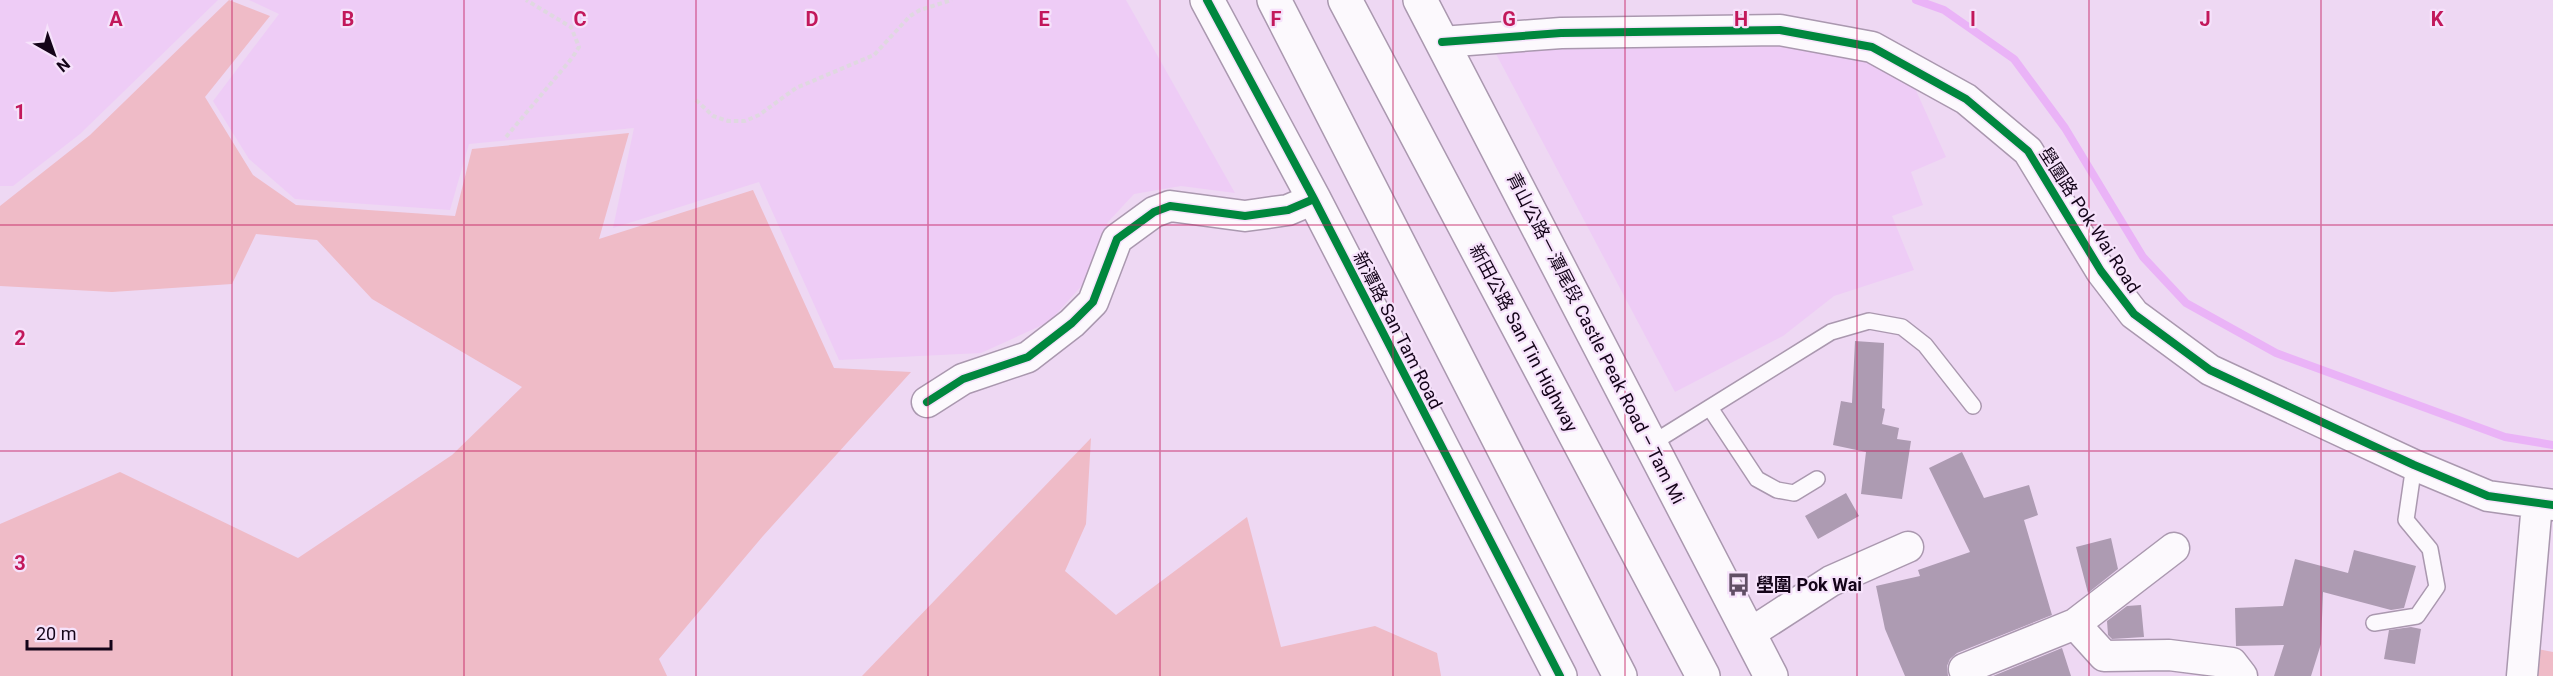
<svg xmlns="http://www.w3.org/2000/svg" width="2553" height="676" viewBox="0 0 2553 676" font-family="Roboto,'Noto Sans TC',sans-serif">
<rect width="100%" height="100%" fill="#eed8f3"/>
<path fill="#eeccf6" d="M0 0H218L80 134 13 186H0Z
M249 0H1126L1235 193 1181 186 1134 194 1108 222 1086 281 1049 322 981 353 839 360 759 182 613 228 634 128 469 144 450 210 295 199 249 159 213 101 279 14Z
M1780 37 1870 54 1909 75 1946 157 1911 172 1923 205 1892 216 1914 270 1834 296 1783 336 1675 392 1495 52 1564 42Z"/>
<path fill="#efbbc7" d="M229 0 270 16 205 97 253 175 296 205 455 216 472 149 629 133 599 239 753 190 834 368 911 372 763 536 659 659 667 676H0V524L120 472 298 558 452 455 522 387 372 299 317 240 256 234 232 284 112 292 0 286V206L90 135Z
M1091 438 1086 524 1065 571 1116 615 1247 517 1281 647 1375 626 1437 653 1441 676H862Z
M2537 649 2553 652V676H2533Z"/>
<g fill="none" stroke-linecap="round" stroke-linejoin="round">
<path stroke="#eab3f7" stroke-width="8" d="M1916 0 1944 10 2014 59 2065 128 2143 257 2186 303 2276 353 2505 437 2553 445"/>
</g>
<path fill="#ad9bb2" d="M1855 341 1884 343 1882 408 1885 409 1882 424 1899 428 1897 439 1911 441 1902 499 1861 494 1866 452 1833 445 1841 401 1852 403Z
M1962 452 1984 498 2029 485 2038 515 2024 520 2052 615 1957 653 1950 659 1947 666 1948 676H1905L1885 629 1876 586 1920 576 1918 570 1970 552 1929 468Z
M1846 493 1859 516 1818 539 1805 516Z
M2111 538 2118 569 2088 593 2076 547Z
M2354 550 2416 566 2404 608 2391 610 2323 592 2321 644 2311 676H2274L2284 645 2236 646 2235 608 2283 606 2295 559 2348 573Z
M2141 605 2144 637 2112 639 2108 635 2107 621 2127 606Z
M2411 627 2421 629 2415 664 2384 659 2389 630Z
M2062 648 2071 676H1993Z"/>
<g fill="none" stroke-linecap="round" stroke-linejoin="round">
<defs>
<path id="service" d="M1710 408 1757 479 1777 490 1794 493 1817 479
M1651 444 1831 332 1869 321 1902 327 1925 345 1973 406
M2374 623 2417 616 2437 587 2430 549 2406 520 2414 465"/>
<path id="minor" d="M1442 42 1561 33 1780 30 1872 47 1966 99 2028 151 2101 271 2134 314 2210 370 2414 465 2488 496 2553 505
M927 402 963 379 1028 357 1072 323 1093 302 1117 239 1154 212 1170 206 1245 216 1288 210 1314 199
M2075 624 2104 656 2169 655 2232 663 2242 676
M1749 634 1831 581 1908 547
M1967 676 1964 669 2075 624 2174 548
M2522 676 2537 503"/>
<path id="tertiary" d="M1207 0 1314 199 1560 676"/>
<path id="secondary" d="M1420 0 1771 676"/>
<path id="motorway" d="M1274 0 1620 676
M1345 0 1703 676"/>
</defs>
<use href="#service" stroke="#aa98af" stroke-width="18"/>
<use href="#minor" stroke="#aa98af" stroke-width="33"/>
<use href="#tertiary" stroke="#aa98af" stroke-width="36"/>
<use href="#secondary" stroke="#aa98af" stroke-width="36"/>
<use href="#motorway" stroke="#aa98af" stroke-width="36"/>
<path stroke="#dfd8e0" stroke-width="4" stroke-dasharray="4.5 3" stroke-linecap="butt" d="M696 100 713 116 728 121H745L759 115 796 88 874 55 910 16 920 10 952 0
M506 137 572 58 579 47 571 27 526 0"/>
<use href="#service" stroke="#fcf9fd" stroke-width="15"/>
<use href="#minor" stroke="#fcf9fd" stroke-width="30"/>
<use href="#tertiary" stroke="#fcf9fd" stroke-width="33"/>
<use href="#secondary" stroke="#fcf9fd" stroke-width="33"/>
<use href="#motorway" stroke="#fcf9fd" stroke-width="33"/>
<defs>
<path id="cycleway" d="M1207 0 1314 199 1560 676
M1442 42 1561 33 1780 30 1872 47 1966 99 2028 151 2101 271 2134 314 2210 370 2414 465 2488 496 2553 505
M927 402 963 379 1028 357 1072 323 1093 302 1117 239 1154 212 1170 206 1245 216 1288 210 1314 199"/>
</defs>
<use href="#cycleway" stroke="#f6e2fb" stroke-width="11"/>
<use href="#cycleway" stroke="#00873e" stroke-width="8"/>
</g>
<path fill="none" stroke="#c2185b" stroke-width="1.5" stroke-opacity="0.55" d="M232 0V676M464 0V676M696 0V676M928 0V676M1160 0V676M1393 0V676M1625 0V676M1857 0V676M2089 0V676M2321 0V676M0 225H2553M0 451H2553"/>
<defs>
<symbol id="bus-bare" viewBox="-9 -9 18 18"><path d="M-5-6H5V4H4V6H2V4H-2V6H-4V4H-5ZM-3.5-4V0h7V-4ZM-3.5 1.2v1.5H-2V1.2ZM2 1.2v1.5H3.5V1.2Z" fill="#604e65" stroke="#f6e2fb" stroke-width="2.5" paint-order="stroke"/></symbol>
</defs>
<g fill-rule="evenodd">
<use href="#bus-bare" x="1722" y="568" width="33" height="33"/>
</g>
<g text-anchor="middle" dominant-baseline="central" stroke-width="4.5" stroke-linejoin="round" paint-order="stroke">
<g font-size="18" fill="#140419" stroke="#f6e2fb">
<text transform="translate(2090 220) rotate(57)">壆圍路 Pok Wai Road</text>
<text transform="translate(1398 330) rotate(63)">新潭路 San Tam Road</text>
<text transform="translate(1524 338) rotate(62)">新田公路 San Tin Highway</text>
<text transform="translate(1596 338) rotate(63)">青山公路－潭尾段 Castle Peak Road – Tam Mi</text>
</g>
<g font-size="18" font-weight="bold" fill="#140419" stroke="#f6e2fb" text-anchor="start">
<text x="1756" y="584">壆圍 Pok Wai</text>
</g>
</g>
<g font-size="20" text-anchor="middle" font-weight="bold" fill="#c2185b" stroke="#f6e2fb" stroke-width="4.5" stroke-linejoin="round" paint-order="stroke">
<text x="116" y="26">A</text>
<text x="348" y="26">B</text>
<text x="580" y="26">C</text>
<text x="812" y="26">D</text>
<text x="1044" y="26">E</text>
<text x="1276" y="26">F</text>
<text x="1509" y="26">G</text>
<text x="1741" y="26">H</text>
<text x="1973" y="26">I</text>
<text x="2205" y="26">J</text>
<text x="2437" y="26">K</text>
<text x="20" y="119">1</text>
<text x="20" y="345">2</text>
<text x="20" y="570">3</text>
</g>
<g transform="translate(54 54) rotate(140)" stroke="#f6e2fb" stroke-width="4.5" paint-order="stroke">
<path d="M0-4.5L10 22L0 15L-10 22Z" fill="#140419"/>
<text y="-9" font-size="16" font-weight="bold" text-anchor="middle" fill="#140419">N</text>
</g>
<path d="M27 640v9h84v-9" fill="none" stroke="#140419" stroke-width="3"/>
<text x="36" y="640" font-size="18" fill="#140419" stroke="#f6e2fb" stroke-width="4.5" paint-order="stroke">20 m</text>
</svg>
